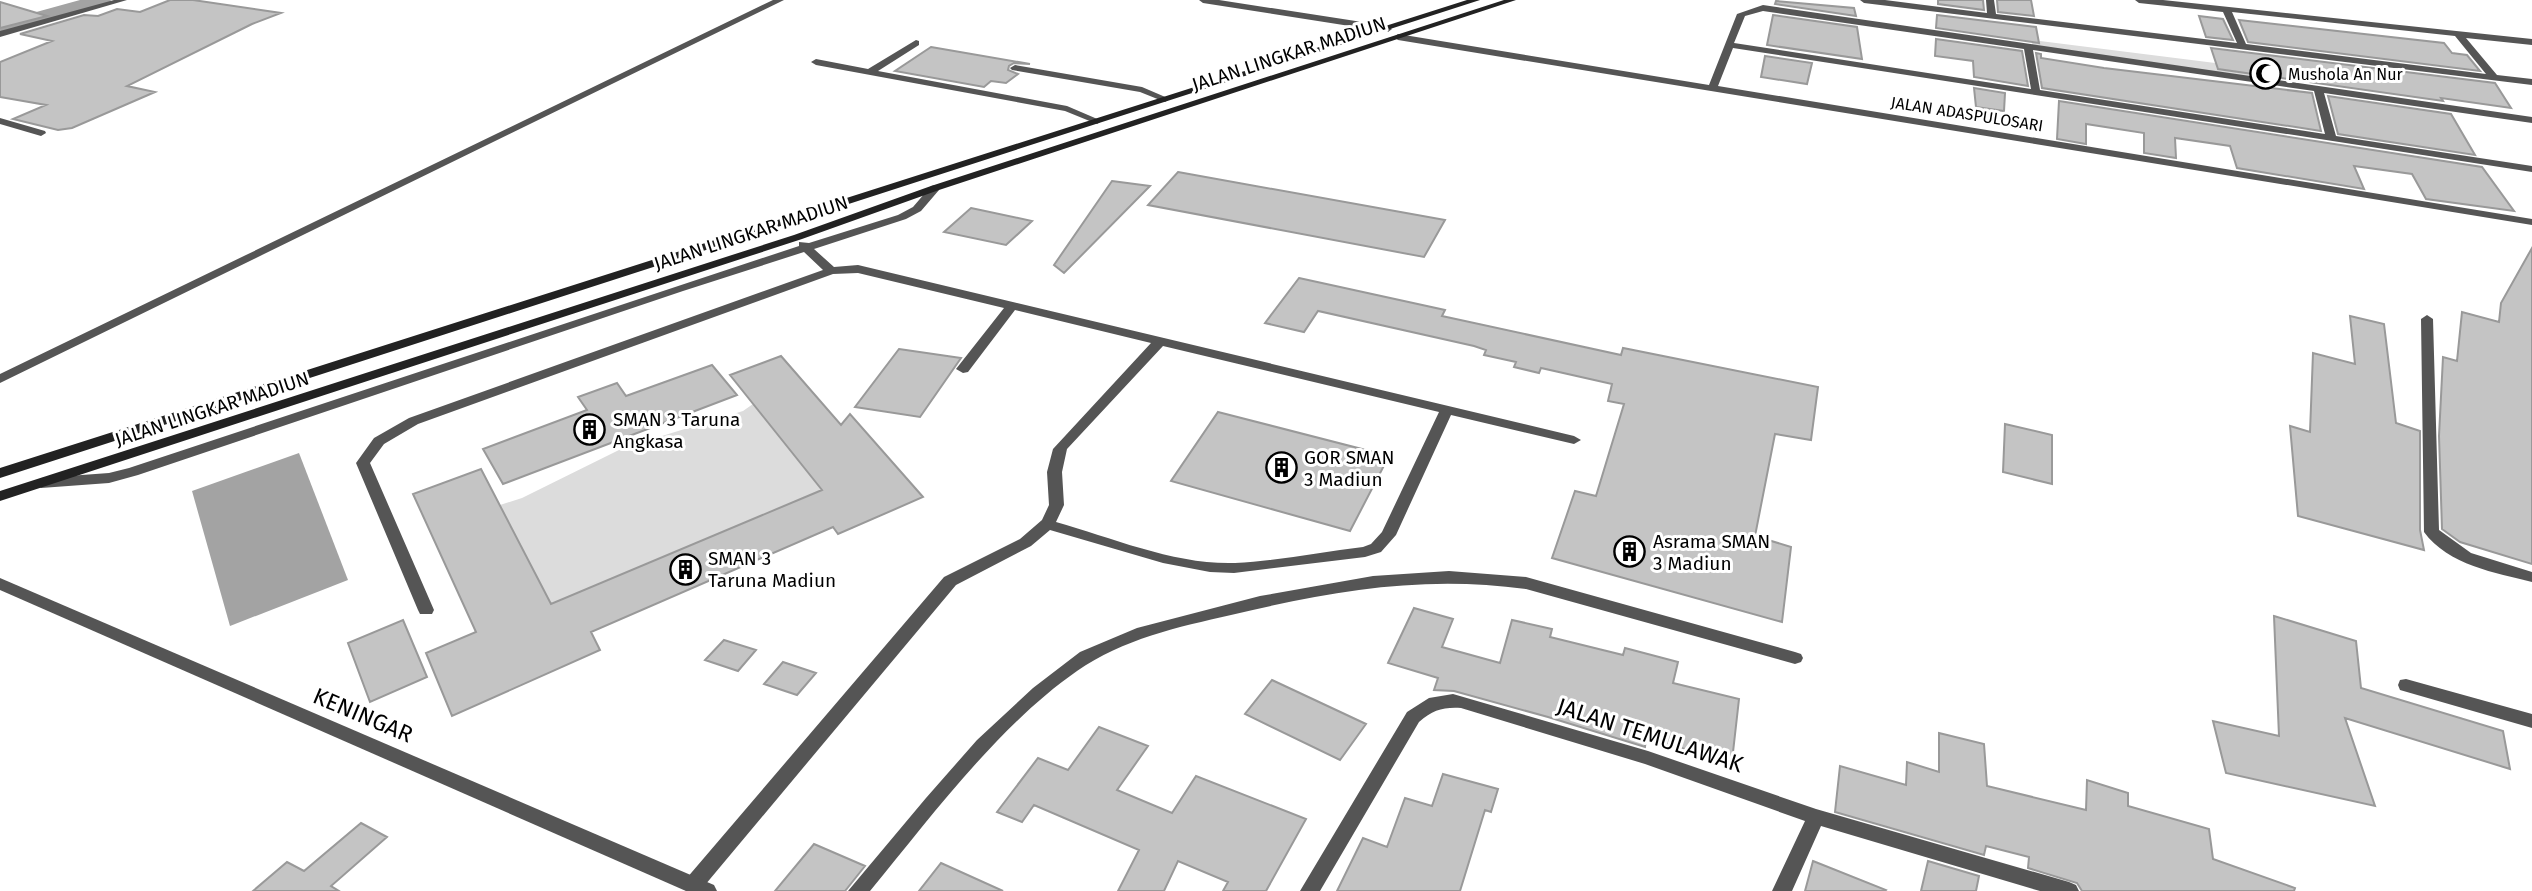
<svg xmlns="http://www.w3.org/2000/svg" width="2532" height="891" viewBox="0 0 2532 891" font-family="'Fira Sans',sans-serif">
<rect width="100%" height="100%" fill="#fff"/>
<path fill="#dcdcdc" d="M2032 40 2247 67 2251 77 2032 46Z
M753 404 822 490 551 604 500 505 522 498 623 448 743 411Z"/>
<path fill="#a3a3a3" d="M299 453 348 580 230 626 192 491Z"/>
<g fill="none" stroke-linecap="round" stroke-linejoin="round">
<path fill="#a3a3a3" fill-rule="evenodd" d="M80 0H111L109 4 0 34V22Z"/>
</g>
<path fill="#c4c4c4" stroke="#999" stroke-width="2" d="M170 0H193L281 13 252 24 127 86 155 92 72 128 58 130 13 119 46 105 0 97V62L52 41 20 34 84 15 98 16 117 9 140 12Z
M1938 0H1983L1984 10 1938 4Z
M1997 0H2031L2034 16 1998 12Z
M1776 1 1854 8 1856 16 1775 4Z
M0 2 47 16 0 28Z
M1773 15 1857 27 1862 59 1767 45Z
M1937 15 2036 27 2039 43 1936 28Z
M2199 16 2223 19 2233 40 2206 37Z
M2239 20 2444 43 2452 53 2467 55 2480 71 2248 42Z
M1936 39 2022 51 2028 86 1974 77 1973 61 1935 56Z
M931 47 1030 64 1014 63 1009 66 1008 70 1018 74 1006 83 991 81 984 87 895 71Z
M2211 48 2495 83 2511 108 2441 98 2443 101 2218 69Z
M2036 53 2041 54V58L2104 68 2312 93 2321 131 2042 88Z
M1765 56 1812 63 1807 84 1761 77Z
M1974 88 2005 93 2004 111 1976 107Z
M2328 96 2451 114 2475 155 2338 134Z
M2059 101 2482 167 2514 211 2426 199 2412 174 2354 166 2364 189 2237 168 2230 146 2175 138 2176 158 2144 153V133L2086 124V144L2057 139Z
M1178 172 1445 220 1424 257 1148 205Z
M1112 181 1150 186 1064 273 1054 265Z
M971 208 1032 221 1006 245 944 232Z
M2532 248V564L2460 542 2442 529 2439 436 2443 357 2457 361 2462 312 2499 322 2501 303Z
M1299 278 1445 310 1442 316 1621 355 1623 348 1818 387 1811 440 1775 434 1755 536 1791 547 1782 622 1552 558 1575 491 1596 496 1624 404 1608 401 1612 384 1541 368 1539 373 1514 367 1516 362 1484 355 1486 350 1474 346 1318 311 1304 332 1265 323Z
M2350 316 2384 324 2396 423 2420 431V530L2424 550 2298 516 2290 426 2310 432 2313 353 2355 364Z
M899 349 961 358 920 417 855 407Z
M781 356 841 425 850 414 923 497 838 534 833 527 591 632 600 650 452 716 426 653 476 632 413 494 481 469 551 604 822 490 730 375Z
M712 365 737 395 503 484 483 449 587 410 578 397 617 383 626 396Z
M1218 412 1389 456 1350 531 1171 481Z
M2005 424 2052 435V484L2003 472Z
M1414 608 1453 619 1442 647 1500 663 1512 620 1552 629 1550 637 1623 655 1625 648 1678 662 1673 683 1739 699 1732 761 1646 739 1645 747 1548 717 1454 691 1434 690 1438 678 1388 663Z
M2274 616 2356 641 2361 688 2503 731 2510 769 2345 718 2375 806 2226 773 2213 721 2279 736Z
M403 620 427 677 370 702 348 643Z
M724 640 756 650 738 671 705 660Z
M783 662 816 673 797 695 764 684Z
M1272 680 1366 724 1340 760 1245 714Z
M1099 727 1148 746 1117 790 1172 813 1196 776 1306 819 1266 891H1223L1228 882 1178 861 1164 891H1118L1139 850 1034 805 1022 822 997 812 1038 758 1068 770Z
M1939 733 1984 744 1987 786 2086 810 2087 780 2128 793V806L2209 829 2213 859 2295 888 2294 891H2082L2077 883 2028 868 2029 857 1986 846 1984 855 1835 812 1840 766 1906 785 1907 762 1939 772Z
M1443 774 1498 789 1491 812 1485 810 1460 891H1337L1363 838 1387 847 1405 798 1432 806Z
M361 823 387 837 331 886 339 891H253L287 862 304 871Z
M814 844 865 866 845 891H775Z
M1813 861 1886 890 1885 891H1805Z
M1928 861 1979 876 1976 891H1921Z
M941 863 1003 891H919Z"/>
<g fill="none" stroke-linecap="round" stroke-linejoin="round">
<path fill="#555" fill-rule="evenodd" d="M916 40 919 41V45L878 71 1067 106 1102 121 1097 124 1065 111 816 65 811 62 816 59 868 69Z
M1015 65 1142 87 1170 99 1165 102 1140 92 1012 70 1010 68Z
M935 185 939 186V190L921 211 906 219 814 249 834 267 858 265 1574 436 1581 440 1574 444 1451 415 1396 535 1381 552 1365 557 1234 573 1210 572 1163 563 1050 530 1031 546 956 585 700 891H686L683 885 686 879 944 577 1020 539 1042 520 1049 505 1047 472 1053 449 1151 343 1015 310 968 372 963 373 956 369 1004 308 858 273 833 274 418 424 384 444 370 463 434 610 432 614H420L418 610 356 463 374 438 409 418 823 270 804 252 683 291 138 475 109 483 41 488 34 483 41 478 109 473 129 468 799 246V242L809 243 898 215 913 207 931 186ZM1163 346 1439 412 1382 532 1371 544 1363 547C1321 552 1277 561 1235 563 1175 565 1113 538 1056 522L1064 505 1062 472 1067 449Z"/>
<path fill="#555" fill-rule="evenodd" d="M114 0H127L0 37V31Z
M773 0H784L0 383V374Z
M1199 0H1219L1388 26 1392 29 1388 32 1203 3Z
M1860 0H1885L1987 13 1986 0H1994L1996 14 2237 43 2223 12 2139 3 2135 0H2163L2532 39V45L2466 38 2497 75 2532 79V85L1864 3ZM2232 12 2455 36 2486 74 2246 44Z
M1763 5 2532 117V123L2324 93 2336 136 2532 166V172L1733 48 1718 86 2532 219V225L1398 40 1394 37 1398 34 1709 85 1737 14ZM1763 11 2024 49 2031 89 1734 43 1745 16ZM2033 50 2314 91 2325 134 2040 90Z
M0 118 45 131 46 133 41 136 0 124Z
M2427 315 2433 319 2439 530 2471 553 2532 572V582C2496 573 2448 565 2424 532L2421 319Z
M1449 571 1526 577 1795 652 1801 654 1803 658 1801 662 1795 664 1526 589C1421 575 1333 591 1231 615 1178 627 1123 639 1077 671 998 726 931 817 870 891H848L926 798 977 740 1033 688 1080 652 1137 628 1260 596 1373 576Z
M2406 679 2532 714V728L2400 690 2398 685 2400 680Z
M1453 694 1648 751 1816 809 2069 882 2076 885 2079 891H2040L1821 826 1792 891H1772L1805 821 1645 764 1461 708C1443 707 1433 710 1419 722L1320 891H1300L1407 712 1429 698Z"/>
<path fill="#555" fill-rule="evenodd" d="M0 578 714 885 717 891H686L0 590Z"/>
<path fill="#222" fill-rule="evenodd" d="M1467 0H1480L0 478V468Z
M1504 0H1516L939 190 802 239 0 501V491L794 235 931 186Z"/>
</g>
<defs>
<symbol id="mosque-ring" viewBox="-11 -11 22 22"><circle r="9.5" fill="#fff" stroke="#000" stroke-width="1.5"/><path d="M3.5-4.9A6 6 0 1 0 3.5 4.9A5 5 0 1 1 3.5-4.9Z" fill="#000"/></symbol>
<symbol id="building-ring" viewBox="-11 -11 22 22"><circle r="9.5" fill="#fff" stroke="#000" stroke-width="1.5"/><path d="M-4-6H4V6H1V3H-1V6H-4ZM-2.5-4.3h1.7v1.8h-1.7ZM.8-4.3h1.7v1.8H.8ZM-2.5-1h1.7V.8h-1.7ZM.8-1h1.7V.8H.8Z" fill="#000"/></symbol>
</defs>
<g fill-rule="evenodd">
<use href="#mosque-ring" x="2248" y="56" width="35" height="35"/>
<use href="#building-ring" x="572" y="412" width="35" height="35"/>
<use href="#building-ring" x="1264" y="450" width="35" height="35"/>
<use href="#building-ring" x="1612" y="534" width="35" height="35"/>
<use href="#building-ring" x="668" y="552" width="35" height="35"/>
</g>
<g text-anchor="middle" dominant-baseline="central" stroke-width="6" stroke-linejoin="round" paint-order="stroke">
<g font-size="16" fill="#000" stroke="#fff" text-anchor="start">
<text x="2288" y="74">Mushola An Nur</text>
</g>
<g font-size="16" fill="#000" stroke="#fff">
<text transform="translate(1967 114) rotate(9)">JALAN ADASPULOSARI</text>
</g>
<g font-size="19" fill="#000" stroke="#fff">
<text transform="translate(1289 54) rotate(-18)">JALAN LINGKAR MADIUN</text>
<text transform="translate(751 233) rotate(-18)">JALAN LINGKAR MADIUN</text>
<text transform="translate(212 409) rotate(-18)">JALAN LINGKAR MADIUN</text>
</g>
<g font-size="19" fill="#000" stroke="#fff" text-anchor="start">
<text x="613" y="419">SMAN 3 Taruna<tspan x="613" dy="22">Angkasa</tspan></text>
<text x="1304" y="457">GOR SMAN<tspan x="1304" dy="22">3 Madiun</tspan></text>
<text x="1653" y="541">Asrama SMAN<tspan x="1653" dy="22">3 Madiun</tspan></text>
<text x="708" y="558">SMAN 3<tspan x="708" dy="22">Taruna Madiun</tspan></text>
</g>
<g font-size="23" fill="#000" stroke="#fff">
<text transform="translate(363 715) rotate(23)">KENINGAR</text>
<text transform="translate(1650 735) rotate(18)">JALAN TEMULAWAK</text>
</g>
</g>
</svg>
